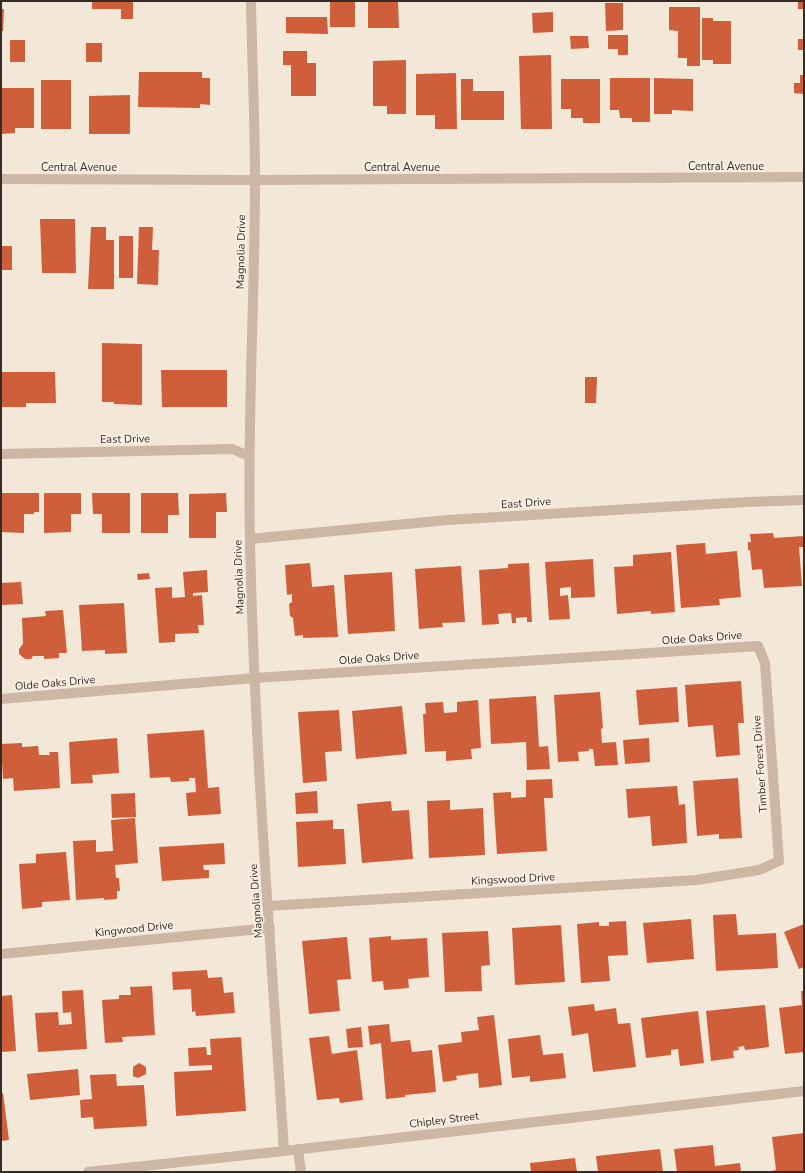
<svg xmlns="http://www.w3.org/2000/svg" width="805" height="1173" viewBox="0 0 805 1173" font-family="'Nunito Sans',sans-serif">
<rect width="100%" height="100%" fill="#f3e7d8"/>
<path fill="#cf5e3a" d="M92 1H133V19H121V9H92Z
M330 1H355V27H330Z
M368 1H398L399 28H368Z
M798 1H804V9H798Z
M605 3H623V30L606 31Z
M669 7H700V66H687V58H678V31L669 30Z
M1 9H4L3 31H1Z
M553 12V32L533 33 532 13Z
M286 17H327L328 34 286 33Z
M702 18H713V21H731V64H713V60H702Z
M608 35H628V55H618V49H608Z
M570 36H588L589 48 571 49Z
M798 39H804V50H798Z
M10 40H25V62H10Z
M86 43H102V62H86Z
M283 51H307V63H316V96H291V65H283Z
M551 55 552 129H521L519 56Z
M406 60V114H387V106H373V61Z
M139 72H202V78H210V105L200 104V108L138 107Z
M456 73 457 129H435V115H416V74Z
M800 75H804V94L794 93V83H800Z
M610 78H650V122H632V118H620L619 110H610Z
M654 78 693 79V111L672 110V114H654Z
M461 79H473V91H504V120H461Z
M561 79H600V123H583V118H571V109H561Z
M41 80H71V129H41Z
M1 88H34V128H15V133L1 134Z
M130 95V134H89V96Z
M40 219H75L76 273H42Z
M91 227H106V240H114V289H88Z
M139 227H153L152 250H159L158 285 137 284Z
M119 236H133V278H119Z
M1 246H12V270H1Z
M102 343 142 344V405L114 404V402H102Z
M161 370H227V407H162Z
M1 372H55L56 403H26V407H1Z
M585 377H597L596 403H585Z
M1 493H39V512H34V514H24V533L1 532Z
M44 493H81V514H71V532L44 533Z
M92 493H130V533H102V514H93Z
M141 493H178L179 515H168V533H141Z
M226 493 227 512H216V538H189V494Z
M773 533 774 538 804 536V547H799L802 586 764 588 762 569 752 570 750 550H748V542H751L750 534Z
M705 543 706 554 737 551 741 597 719 599 720 605 681 608 676 545Z
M671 552 675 612 651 614V611L617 614 614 567 633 566V555Z
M593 559 595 597 571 598V587L560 588V596L568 595 570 619 549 620 545 562Z
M310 563 312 587 334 585 338 637 303 638V635L295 636 293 618 290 616 289 604 292 602V594L287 595 285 565Z
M529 563 532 622H527V617L516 618V623H512L511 613 498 614 499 624 482 625 479 570 508 568V564Z
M461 566 465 622 442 623 443 627 419 629 415 569Z
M207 570 208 592 193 593V596L202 595 204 625H198L199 633 175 634V642L159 643 155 588 172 587V598L185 597 183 572Z
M392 572 395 631 348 634 344 575Z
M149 573 150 579 138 580 137 574Z
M21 582 23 604 1 605V583Z
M124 603 127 653 105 654V650L82 651 79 605Z
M63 610 67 653H59V658L44 659V656H33L31 659H25L19 654V649L23 644 22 618 46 616 45 611Z
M741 681 744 723H738L740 755 716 757 713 725 688 727 685 685Z
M677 687 679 722 639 725 636 690Z
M600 692 603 728 601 729 602 743 616 742 618 765 595 766 593 749H589V751L578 752 579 761 558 762 554 695Z
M536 696 539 747 548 746 550 769 527 770 526 742 491 744 489 699Z
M478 700 481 748 471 749 472 759 446 761V751L425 752 423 714H426L425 703 443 702 444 713 457 712V702Z
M402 706 407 754 356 759 352 711Z
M339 710 342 751 325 752 327 781 303 783 298 712Z
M204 730 208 788 219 787 221 814 188 816 186 793 196 792 195 778H189V781L171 782 170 777 150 778 147 734Z
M117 738 119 773 92 775 93 783 71 784 69 742Z
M649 738 650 762 625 764 623 740Z
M22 743V747L38 746 39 755H50L49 752H58L60 788 14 791 13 778 3 779 1 744Z
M738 778 742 838 719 839V834L697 836 693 781Z
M552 779 553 798H544L547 851 497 854 493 793 511 792V798L526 797V780Z
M677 786 679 805 685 804 687 843 652 846 650 816 628 818 626 789Z
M317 791 318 813 296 814 295 793Z
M135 793 136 817 112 818 111 794Z
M450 800V810L483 808 485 855 429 858 427 801Z
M391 801 392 811 409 810 413 859 362 863 357 804Z
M135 818 138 863 115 865 116 878H119L120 891H117V899L104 900V898L76 900 73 841 96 840V852L113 851 111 820Z
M333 820V829H344L346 864 298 867 296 822Z
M224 843 225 864 203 865 204 870H209V878L162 881 159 847Z
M66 852 70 900 42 902V907L22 909 19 864 36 863V854Z
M736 914 738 935 776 933 778 968 716 971 713 915Z
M691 919 694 959 647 963 643 923Z
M626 921 628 955 608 956 610 981 581 983 577 924 599 922V926H609V922Z
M804 924V967L799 969 784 932Z
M561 925 565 982 515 985 512 928Z
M488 931 490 965 481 966 482 991 445 992 442 933Z
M391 936V940L427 938 429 977 408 979 409 988 384 990 383 981 372 982 369 938Z
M347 937 351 979 337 980 340 1011 309 1014 302 941Z
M207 970 208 978 222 977 224 993 233 992 235 1013 196 1016 195 1011 192 1012 191 989 173 990 172 972Z
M152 986 155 1035 122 1037 123 1042 105 1043 102 1000 119 999V995H131L130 987Z
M83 990 87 1049 38 1052 35 1013 58 1012 59 1025 72 1024 71 1012 63 1013 62 991Z
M801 991H804V1052L785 1054 779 1008 802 1005Z
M12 995 16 1051 1 1052V996Z
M594 1004 595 1011 616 1008 618 1024 630 1023 636 1067 593 1072 588 1033 572 1036 568 1007Z
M765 1005 769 1047 745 1050 744 1046 738 1047 739 1050 733 1051 734 1058 711 1061 706 1011Z
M698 1011 704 1063 680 1066 678 1049 671 1050V1055L646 1058 641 1018Z
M494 1015 502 1085 479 1088 478 1073 456 1076 457 1080 443 1082 438 1045 462 1042 461 1032 479 1030 477 1017Z
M389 1024 391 1042 410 1040 412 1052 432 1050 436 1092 405 1095V1097L386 1099 381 1043 370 1045 368 1026Z
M361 1027 363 1047 348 1048 346 1029Z
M540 1035 543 1055 563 1053 566 1078 530 1082V1076L512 1078 508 1039Z
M329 1036 332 1054 357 1050 363 1100 340 1103 339 1098 317 1100 309 1038Z
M241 1037 246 1111 176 1116 174 1072 212 1070V1065L189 1066 188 1048 206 1047 207 1055H211L210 1039Z
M139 1063 146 1067V1074L138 1078 133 1076V1067Z
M78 1069 80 1095 30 1100 27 1074Z
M116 1074 117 1086 144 1085 147 1126 94 1129 93 1117 81 1118 80 1100 92 1099 90 1075Z
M1 1093H3L9 1140 1 1141Z
M804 1133V1172H771V1171L776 1170 772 1137Z
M713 1145 715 1166 740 1163 741 1172H677L674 1149Z
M660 1149 663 1172H598L596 1156Z
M575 1158 577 1172H531L530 1163Z"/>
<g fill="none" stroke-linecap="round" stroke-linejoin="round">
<path stroke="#ccb6a4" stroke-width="10" d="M251 1C252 61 255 121 255 180 255 300 247 419 250 539 254 743 271 947 284 1151
M1 454 232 449 249 456
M250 539 448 520 746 502 804 500
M1 699 255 678 758 646 765 663 779 861 759 870 696 880 268 906
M1 954 270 928
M298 1149 301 1172
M88 1172 284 1151 804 1091"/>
<path stroke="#ccb6a4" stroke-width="10" d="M1 179 255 180 804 177"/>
</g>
<g text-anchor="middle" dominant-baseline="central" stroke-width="3.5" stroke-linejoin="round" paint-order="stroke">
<g font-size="11" fill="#372b26" stroke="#fbf1e5">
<text x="726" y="166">Central Avenue</text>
<text x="79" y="167">Central Avenue</text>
<text x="402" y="167">Central Avenue</text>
<text transform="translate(241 252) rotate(-89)">Magnolia Drive</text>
<text transform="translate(125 439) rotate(-1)">East Drive</text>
<text transform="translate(526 503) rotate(-4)">East Drive</text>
<text transform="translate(239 577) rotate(-92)">Magnolia Drive</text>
<text transform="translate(702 638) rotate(-4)">Olde Oaks Drive</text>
<text transform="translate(379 658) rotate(-4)">Olde Oaks Drive</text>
<text transform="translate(55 683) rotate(-5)">Olde Oaks Drive</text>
<text transform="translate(760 764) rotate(-94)">Timber Forest Drive</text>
<text transform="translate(513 879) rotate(-3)">Kingswood Drive</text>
<text transform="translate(256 901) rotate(-94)">Magnolia Drive</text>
<text transform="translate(134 929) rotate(-6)">Kingwood Drive</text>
<text transform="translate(444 1120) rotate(-7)">Chipley Street</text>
</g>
</g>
<rect width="805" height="1173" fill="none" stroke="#372b26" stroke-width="4"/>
</svg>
